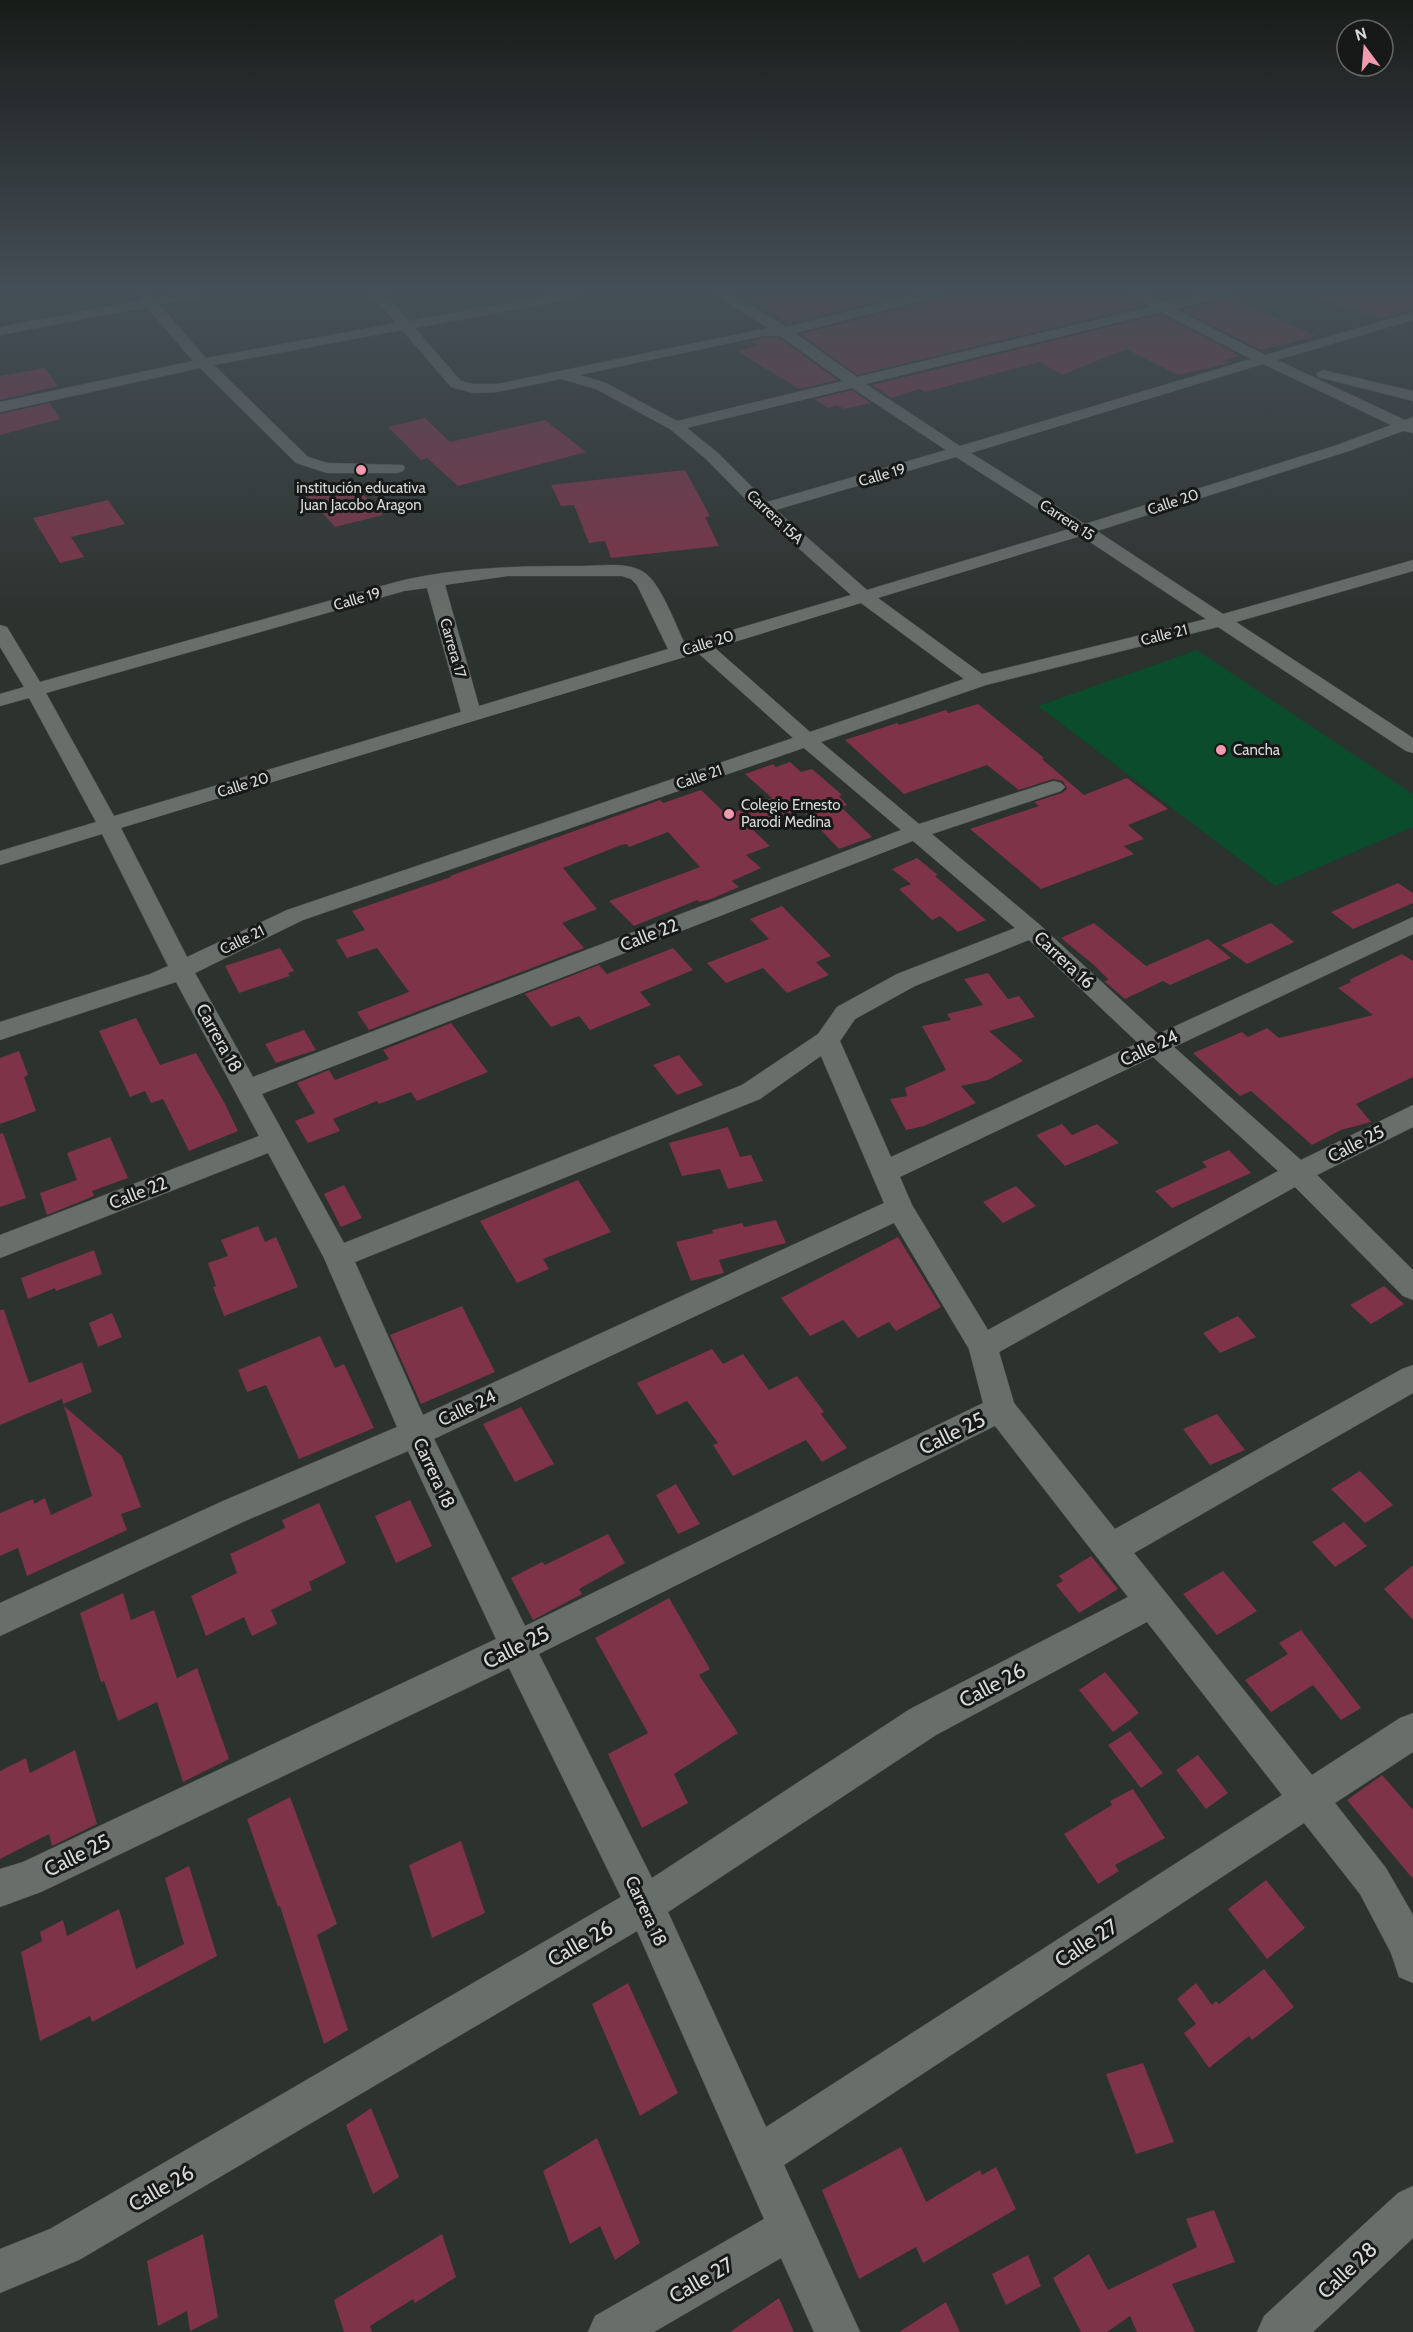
<svg xmlns="http://www.w3.org/2000/svg" width="1413" height="2332" viewBox="0 0 1413 2332" font-family="Cabin,sans-serif">
<rect width="100%" height="100%" fill="#2c322e"/>
<path fill="#0a4c2c" d="M1197 650 1413 794V827L1275 886 1038 706Z"/>
<path fill="#7f3348" d="M744 294H873L886 299 789 324Z
M944 294H1126L1144 306 857 375 800 334 938 299Z
M1229 294H1238L1236 301 1317 336 1261 350 1181 310 1226 299Z
M1319 294H1413V310L1381 319 1318 297Z
M1161 314 1240 356 1224 360 1230 363 1178 375 1126 349 1062 375 1040 362 925 392 920 389 891 398 872 385Z
M763 338H779L838 380 799 389 737 351 759 346 750 341Z
M45 368 58 386 0 400V376Z
M852 390 871 403 844 409 837 405 828 408 815 399Z
M50 403 60 419 0 435V414Z
M425 418 450 442 545 420 586 452 458 486 427 458 421 460 388 427Z
M685 470 710 516 705 517 719 546 611 558 605 541 589 543 574 505 561 506 551 485Z
M349 480 383 515 335 527 303 491Z
M108 500 125 524 71 537 84 557 60 563 33 518Z
M978 704 1044 758 1042 759 1084 795 1127 778 1168 809 1128 825 1144 839 1124 846 1134 854 1041 889 970 829 1039 806 1034 802 1062 793 1067 789 1063 781 1053 779 1019 790 987 765 904 794 845 740 891 725 897 723 899 725 946 710 948 713Z
M790 762 801 772 812 769 842 795 839 796 847 805 841 807 872 837 839 849 802 810 751 828 770 846 746 855 761 868 732 881 739 887 711 899 699 902 697 900 634 926 609 901 700 867 668 832 629 847 627 844 621 845 563 868 597 909 562 923 584 948 369 1030 357 1012 409 992 377 948 347 958 336 940 365 930 352 911 451 877 450 876 660 800 663 803 701 790 727 815 772 798 745 774 773 764 776 767Z
M917 858 938 875 935 876 986 920 958 932 940 916 932 920 899 889 911 884 892 869Z
M1398 883 1413 893V903L1353 929 1331 912Z
M782 906 831 956 816 962 829 975 787 993 763 968 726 983 707 963 769 939 750 919Z
M1094 923 1146 966 1208 939 1231 958 1170 985 1163 981 1125 999 1104 981 1109 980 1094 965 1061 938Z
M1271 923 1294 942 1247 964 1221 945Z
M280 948 294 971 288 973 290 976 239 993 225 966Z
M673 948 693 970 640 992 651 1005 590 1030 579 1016 551 1027 525 994 599 965 607 974Z
M1402 954 1413 961V1077L1356 1104 1371 1122 1341 1130 1312 1145 1251 1091 1240 1096 1193 1053 1242 1032 1248 1037 1267 1028 1279 1038 1373 1015 1338 988 1351 982 1349 980Z
M988 973 1008 999 1019 996 1035 1017 989 1031 1023 1061 988 1080 961 1086 976 1103 924 1126 906 1130 890 1099 907 1096 905 1088 946 1070 922 1026 951 1020 947 1014 983 1005 964 979Z
M136 1018 160 1065 196 1053 224 1102 238 1131 189 1151 163 1099 151 1103 145 1091 130 1097 99 1031Z
M451 1023 488 1072 417 1101 411 1092 379 1104 377 1101 333 1119 340 1131 308 1143 295 1121 315 1113 297 1083 329 1070 335 1080 389 1059 383 1050Z
M304 1030 316 1050 276 1063 265 1044Z
M19 1051 28 1075 24 1077 36 1111 0 1124V1058Z
M679 1055 703 1085 677 1095 653 1065Z
M1062 1124 1072 1135 1097 1124 1119 1143 1065 1166 1036 1135Z
M728 1127 740 1157 751 1155 763 1181 728 1189 720 1169 682 1176 669 1143Z
M3 1133 26 1198 0 1207V1134Z
M110 1137 128 1178 92 1191 94 1196 47 1215 40 1193 77 1180 67 1153Z
M1229 1150 1251 1173 1172 1208 1155 1191 1207 1167 1202 1162Z
M578 1180 611 1232 543 1259 549 1269 517 1283 480 1221Z
M344 1185 362 1218 341 1227 324 1194Z
M1016 1186 1036 1206 1003 1223 983 1202Z
M776 1220 786 1243 719 1260 724 1273 691 1281 676 1242 713 1233 712 1230 742 1223 744 1227Z
M258 1226 265 1242 276 1237 298 1287 224 1316 213 1287 216 1286 208 1263 228 1256 221 1240Z
M898 1237 941 1307 896 1331 889 1322 858 1338 843 1320 810 1336 781 1298Z
M94 1250 102 1274 56 1291 55 1288 28 1299 21 1278Z
M1384 1286 1404 1304 1371 1324 1350 1305Z
M462 1306 495 1372 421 1404 390 1335Z
M0 1310H4L29 1383 82 1362 92 1392 63 1404 62 1399 0 1425Z
M112 1313 122 1337 98 1347 89 1323Z
M1238 1316 1256 1337 1220 1353 1203 1333Z
M320 1336 335 1368 344 1364 374 1428 299 1459 266 1385 247 1392 238 1370Z
M712 1349 723 1364 743 1354 769 1390 797 1376 824 1412 821 1414 847 1448 822 1462 806 1440 733 1476 713 1445 718 1443 687 1401 657 1415 637 1383Z
M64 1406 122 1456 141 1507 121 1514 127 1530 27 1576 18 1548 0 1556V1513L33 1499 34 1504 45 1498 51 1515 92 1496Z
M521 1407 554 1464 515 1482 483 1424Z
M1217 1414 1245 1450 1210 1465 1183 1429Z
M1360 1471 1393 1505 1365 1523 1331 1489Z
M676 1484 700 1524 678 1534 656 1495Z
M410 1500 432 1546 396 1563 375 1516Z
M319 1503 346 1563 309 1582 312 1590 271 1610 277 1624 252 1636 244 1617 206 1636 191 1596 237 1573 230 1554 285 1528 282 1520Z
M1344 1522 1367 1546 1335 1567 1312 1542Z
M608 1534 625 1563 579 1589 582 1594 533 1620 511 1578 542 1562 545 1565Z
M1091 1556 1118 1589 1079 1613 1056 1585 1063 1581 1059 1576Z
M1413 1565V1620L1384 1589Z
M1223 1571 1257 1611 1217 1635 1183 1594Z
M123 1593 131 1620 154 1610 177 1678 197 1668 229 1759 183 1782 157 1702 118 1721 104 1681 101 1682 80 1613Z
M669 1598 710 1669 699 1675 738 1733 674 1774 688 1803 642 1828 608 1754 648 1733 595 1638Z
M1301 1630 1361 1708 1341 1720 1313 1685 1271 1712 1245 1680 1288 1654 1279 1643Z
M1105 1672 1139 1713 1113 1732 1079 1690Z
M1130 1731 1163 1773 1141 1788 1108 1745Z
M75 1750 97 1824 52 1846 49 1834 0 1859V1771L26 1758 30 1773Z
M1198 1755 1228 1793 1206 1809 1176 1770Z
M1382 1775 1413 1810V1879L1347 1800Z
M1133 1789 1165 1838 1115 1865 1119 1871 1098 1884 1064 1834 1112 1805 1110 1801Z
M290 1797 337 1924 317 1935 348 2030 324 2044 280 1906 278 1907 247 1819Z
M461 1841 485 1913 432 1938 409 1865Z
M189 1866 217 1956 92 2022 90 2016 40 2041 21 1952 42 1941 40 1932 63 1920 67 1936 119 1909 136 1969 184 1944 165 1878Z
M1266 1880 1305 1928 1267 1959 1228 1909Z
M1264 1969 1294 2007 1252 2040 1249 2036 1209 2068 1184 2033 1196 2024 1177 1999 1196 1983 1212 2005 1216 2001 1219 2004Z
M628 1983 678 2093 640 2116 592 2004Z
M1143 2063 1174 2142 1136 2154 1106 2074Z
M371 2108 399 2177 373 2194 346 2125Z
M597 2138 640 2243 615 2260 600 2226 570 2244 543 2171Z
M901 2147 926 2202 980 2170 982 2175 996 2167 1016 2209 923 2263 916 2247 859 2279 822 2190Z
M1214 2210 1235 2262 1172 2284 1195 2332H1137L1130 2316 1107 2332H1081L1053 2278 1089 2254 1108 2290 1197 2247 1186 2219Z
M203 2234 218 2317 190 2331 187 2311 158 2326 147 2261Z
M442 2234 456 2277 415 2303 413 2299 370 2326 372 2332H344L334 2300Z
M1028 2255 1041 2286 1006 2305 992 2274Z
M779 2298 794 2332H730Z
M946 2302 960 2332H899Z"/>
<g fill="none" stroke-linecap="round" stroke-linejoin="round">
<defs>
<path id="minor" d="M136 294H150L153 298 174 294H201L199 297 160 305 206 358 396 323 371 294H385L409 321 556 294H584L577 298 415 328 461 381 474 384H497L768 328 715 294H731L786 327 917 294H939L937 297 795 333 857 377 1150 307 1128 294H1145L1164 303 1204 294H1227L1225 297 1175 309 1265 355 1413 312V320L1277 360 1405 420 1413 417V433L1403 431 1349 451 1097 531 1223 614 1413 560V571L1236 622 1413 738V753L1406 751 1218 627 986 685 821 742 919 824 1047 783 1054 781 1061 783 1065 787 1061 791 932 834 1040 925 1158 1034 1413 917V934L1174 1047 1301 1160 1413 1105V1127L1317 1175 1413 1270V1300L1403 1296 1295 1187 999 1352 1014 1403 1115 1529 1402 1369 1413 1365V1393L1134 1553 1312 1775 1400 1718 1413 1713V1752L1335 1803 1386 1868 1413 1915V1983L1399 1977 1391 1953 1360 1894 1304 1823 784 2165 860 2332H814L781 2258 654 2332H588L595 2316 764 2219 637 1931 79 2260 0 2293V2249L50 2229 621 1897 509 1668 41 1892 0 1907V1869L23 1862 496 1639 408 1451 245 1521 0 1636V1603L223 1501 397 1427 324 1258 268 1153 0 1258V1235L259 1136 176 982 0 1040V1022L150 974 168 966 102 834 0 865V851L96 822 29 698 0 706V694L24 687 0 647V625L7 627 40 682 396 582C456 567 520 566 582 566 601 566 628 561 645 573 661 584 676 626 685 644L851 595 758 512 706 459 670 429 596 389 561 379 497 392 473 393 451 387 402 330 214 365 308 457 328 463 403 465 405 468 403 471 397 473H327L296 463 200 368 0 412V402L193 361 147 307 0 335V327L141 300ZM1161 312 1251 359 960 446 866 384ZM763 336H780L843 381 677 421 606 383 580 375ZM1263 364 1391 425 1337 445 1085 524 971 453ZM852 388 946 450 767 502 718 453 687 428ZM956 457 1069 529 867 590 776 510ZM1081 536 1206 619 982 674 878 598ZM508 576H622L631 579 637 585 668 649 479 706 445 585ZM427 588 461 712 114 816 46 693 404 591ZM861 603 964 679 810 732 715 648ZM698 653 793 738 287 910 187 957 121 828ZM804 748 901 830 253 1077 195 973 303 920ZM913 841 1015 928 897 974 837 1007 818 1034 742 1085 344 1243 262 1094ZM1029 940 1138 1043 891 1157 840 1041 855 1019 915 986ZM821 1056 884 1203 423 1415 355 1262 760 1099ZM1153 1057 1278 1171 988 1330 912 1205 900 1177ZM894 1223 969 1349 983 1403 525 1626 434 1439ZM995 1426 1128 1597 910 1709 652 1878 539 1654ZM1147 1622 1282 1795 766 2127 668 1912 936 1735Z
M1323 370 1413 391V401L1318 377 1316 374Z
M1413 2186V2238L1313 2332H1257L1264 2316 1398 2193Z"/>
</defs>
<use href="#minor" stroke="#4b4f4c" stroke-width="1"/>
<use href="#minor" fill="#686e6a" fill-rule="evenodd"/>
</g>
<linearGradient id="sky" x2="0" y2="1"><stop stop-color="#181c19"/><stop offset="0.47" stop-color="#454f57"/><stop offset="1" stop-color="#454f57" stop-opacity="0"/></linearGradient>
<rect width="1413" height="620" fill="url(#sky)"/>
<g fill="#f29aae" stroke="#161917" stroke-width="2">
<circle cx="361" cy="470" r="6"/>
<circle cx="1221" cy="750" r="6"/>
<circle cx="729" cy="814" r="6"/>
</g>
<g text-anchor="middle" dominant-baseline="central" stroke-width="6" stroke-linejoin="round" paint-order="stroke">
<g font-size="15" fill="#d7dad8" stroke="#161917">
<text transform="translate(882 475) rotate(-16)">Calle 19</text>
<text transform="translate(1173 502) rotate(-18)">Calle 20</text>
<text transform="translate(775 517) rotate(43)">Carrera 15A</text>
<text transform="translate(1067 520) rotate(33)">Carrera 15</text>
<text transform="translate(357 599) rotate(-16)">Calle 19</text>
<text transform="translate(1164 635) rotate(-14)">Calle 21</text>
<text transform="translate(708 643) rotate(-17)">Calle 20</text>
<text transform="translate(453 648) rotate(74)">Carrera 17</text>
<text transform="translate(699 777) rotate(-19)">Calle 21</text>
<text transform="translate(243 785) rotate(-17)">Calle 20</text>
<text transform="translate(242 940) rotate(-26)">Calle 21</text>
</g>
<g font-size="15" fill="#d7dad8" stroke="#161917" text-anchor="start">
<text x="361" y="488" text-anchor="middle">institución educativa<tspan x="361" dy="17">Juan Jacobo Aragon</tspan></text>
<text x="1233" y="750">Cancha</text>
<text x="741" y="805">Colegio Ernesto<tspan x="741" dy="17">Parodi Medina</tspan></text>
</g>
<g font-size="18" fill="#d7dad8" stroke="#161917">
<text transform="translate(649 935) rotate(-21)">Calle 22</text>
<text transform="translate(1064 960) rotate(43)">Carrera 16</text>
<text transform="translate(219 1038) rotate(61)">Carrera 18</text>
<text transform="translate(1149 1048) rotate(-25)">Calle 24</text>
<text transform="translate(1356 1144) rotate(-27)">Calle 25</text>
<text transform="translate(138 1193) rotate(-21)">Calle 22</text>
<text transform="translate(467 1408) rotate(-25)">Calle 24</text>
<text transform="translate(434 1473) rotate(65)">Carrera 18</text>
<text transform="translate(646 1911) rotate(65)">Carrera 18</text>
</g>
<g font-size="21" fill="#d7dad8" stroke="#161917">
<text transform="translate(952 1433) rotate(-26)">Calle 25</text>
<text transform="translate(516 1647) rotate(-26)">Calle 25</text>
<text transform="translate(992 1685) rotate(-28)">Calle 26</text>
<text transform="translate(77 1855) rotate(-26)">Calle 25</text>
<text transform="translate(580 1943) rotate(-30)">Calle 26</text>
<text transform="translate(1086 1943) rotate(-33)">Calle 27</text>
<text transform="translate(161 2188) rotate(-30)">Calle 26</text>
<text transform="translate(1347 2270) rotate(-43)">Calle 28</text>
<text transform="translate(701 2280) rotate(-30)">Calle 27</text>
</g>
</g>
<g transform="translate(1365 48) rotate(344)"><circle r="28" fill="#161917" stroke="#636664" stroke-width="1.5"/>
<path d="M0-4.5L10 22L0 15L-10 22Z" fill="#f29aae"/>
<text y="-9" font-size="16" font-weight="bold" text-anchor="middle" fill="#d7dad8">N</text>
</g>
</svg>
